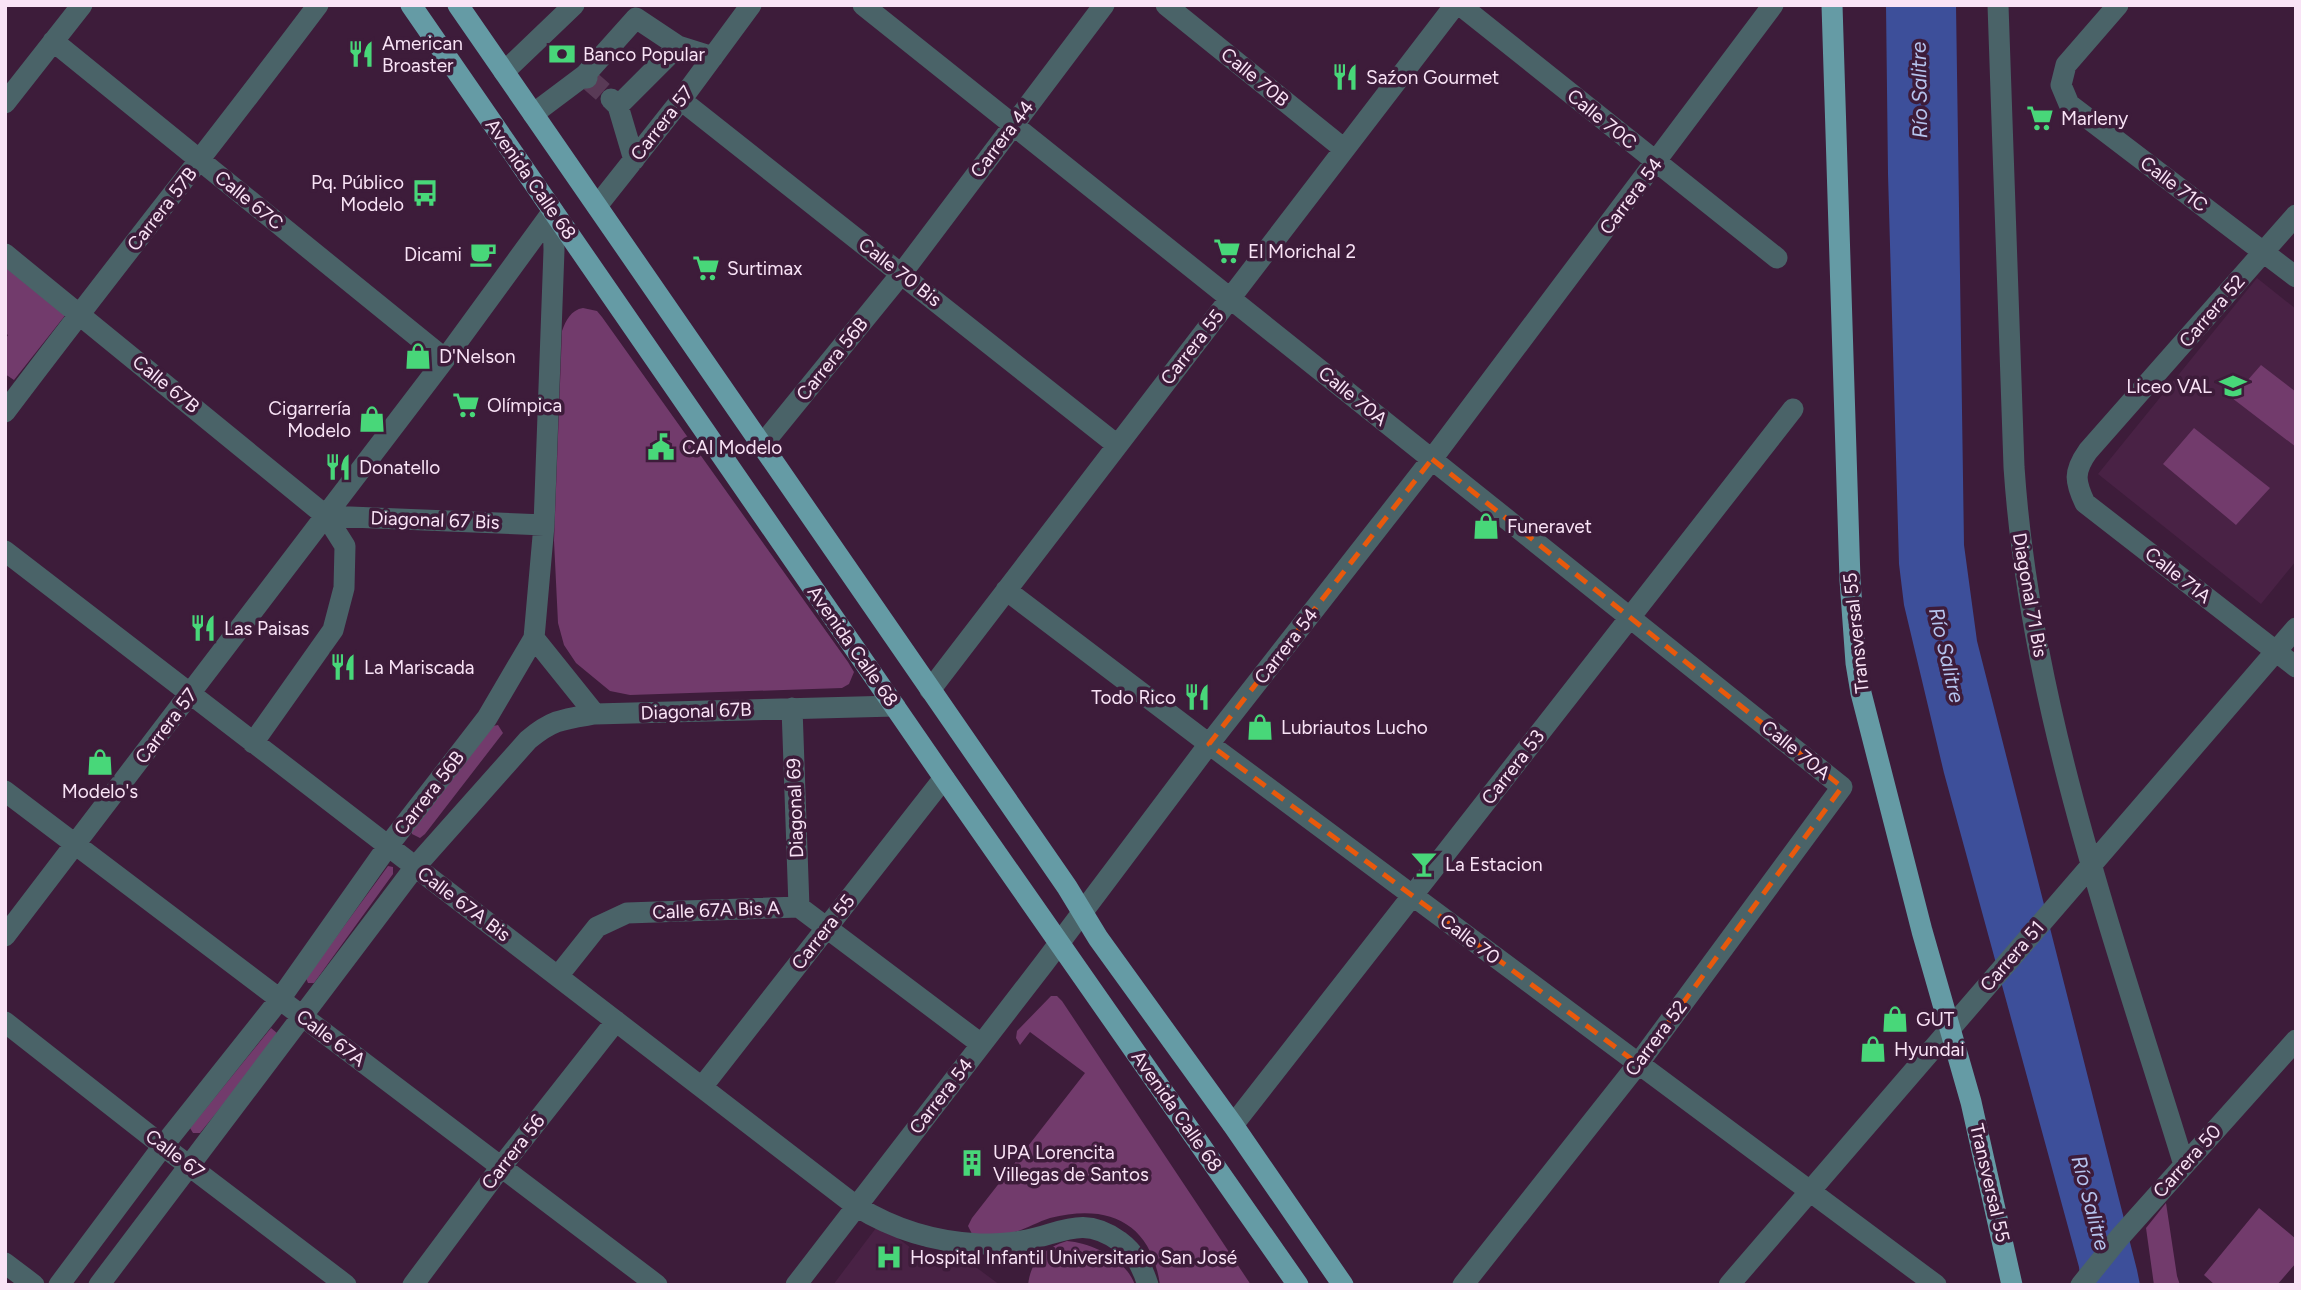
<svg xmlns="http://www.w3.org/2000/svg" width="2301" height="1290" viewBox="0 0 2301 1290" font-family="Figtree,sans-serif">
<rect width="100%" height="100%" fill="#3d1c3a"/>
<path fill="#492245" d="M2257 278 2296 309V463L2294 465 2296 467V561L2261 604 2098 474Z
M879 1224 935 1266 950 1248 1000 1285H833Z"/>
<path fill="#723b6c" d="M5 267 67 313 14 380 5 374V340L8 335 5 333Z
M583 308 597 311 602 317 848 662 854 672 849 684 842 688 630 695 610 691 576 663 564 645 558 623 554 541 562 331C566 320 571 310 583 308Z
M2261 365 2296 392V447L2232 398Z
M2194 428 2270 488 2236 525 2163 464Z
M498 725 503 733 425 834 420 838 412 834V831L493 726Z
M388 866 393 867V874L314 983H308L306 978Z
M1051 996H1057L1062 1001 1251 1285H1160C1151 1222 1108 1203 1050 1218 1037 1222 1023 1231 1010 1233 998 1235 984 1234 972 1234L968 1226 972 1218 1085 1073 1030 1032 1020 1045 1016 1038 1017 1031Z
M271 1028 277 1033V1038L200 1133H193L190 1128Z
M2166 1203 2177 1276 2180 1285H2154L2146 1228Z
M2259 1208 2296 1239V1263L2277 1285H2215L2204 1275Z
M1067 1241C1092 1243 1126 1259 1135 1285H1028C1031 1260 1044 1248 1067 1241Z"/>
<path fill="#3d4f9a" d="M1886 5H1956L1964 545 1977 641 2137 1270 2140 1285H2081L2079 1267 1944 773 1904 605 1899 564 1888 174Z"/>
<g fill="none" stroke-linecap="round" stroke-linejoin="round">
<path stroke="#593a56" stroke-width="21" stroke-dasharray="21 10" stroke-linecap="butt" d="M587 78 611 99"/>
<path stroke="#4a6368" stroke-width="21" d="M863 5 1842 787 1638 1064 1463 1285
M1166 5 1344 149
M1460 5 1777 258
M1998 5 2014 467C2030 706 2114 937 2184 1165
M2118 5 2066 65 2061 85 2069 104 2296 277
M53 41 445 359
M504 72 574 5
M585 75 636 18 678 46 713 57
M611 99 618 106 634 160
M681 100 1117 445
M5 103 82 5
M618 106 678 46
M533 114 585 75 587 78
M597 206 681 100 751 5
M2296 215 2088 451C2073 472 2075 482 2085 503L2296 667
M5 254 326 516 345 546 344 588 333 630 253 743
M5 412C108 275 215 142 318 5
M762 445 902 273 1104 5
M326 516 544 525
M5 551 856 1206C893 1229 936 1242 979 1244 995 1244 1012 1243 1027 1240 1064 1232 1084 1216 1119 1241 1135 1253 1142 1266 1148 1285
M1006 590 1209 744 1936 1285
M534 638 595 714
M930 690 1455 5
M792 708 799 907
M5 791 657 1285
M5 936 445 359 553 211
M558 976 597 927 627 913 799 907 981 1044
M5 1022 163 1146 346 1285
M702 1087 944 778
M1233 1125 1793 409
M5 1263 34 1285
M59 1285 163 1146 280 999 388 846 487 718 534 638 544 525 554 250 553 211
M99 1285 415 867 528 740C553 719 564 719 595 714L895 706
M413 1285 501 1167 616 1021
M796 1285 1045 962 1209 744 1432 459 1773 5
M1729 1285 2296 628
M2081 1285 2119 1238 2296 1040"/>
<path stroke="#659ba5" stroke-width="21" d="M411 5 944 778 1298 1285
M458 5 1067 887 1098 938 1233 1125 1343 1285
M1832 5 1850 580 1856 663 1861 693 1922 931 1971 1102 2012 1285"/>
</g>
<path fill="none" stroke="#e8590c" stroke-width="5" stroke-dasharray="14 9" stroke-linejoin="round" d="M1432 459 1842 787 1638 1064 1209 744Z"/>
<defs>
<symbol id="restaurant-bare" viewBox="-9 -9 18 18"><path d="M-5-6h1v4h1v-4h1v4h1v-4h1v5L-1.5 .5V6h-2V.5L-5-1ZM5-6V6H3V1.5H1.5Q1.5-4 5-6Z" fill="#48d779" stroke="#3d1c3a" stroke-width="2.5" paint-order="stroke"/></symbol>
<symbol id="bank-bare" viewBox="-9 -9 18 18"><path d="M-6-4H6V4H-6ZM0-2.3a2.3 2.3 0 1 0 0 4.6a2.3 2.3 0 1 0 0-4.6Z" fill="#48d779" stroke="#3d1c3a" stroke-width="2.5" paint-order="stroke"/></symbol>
<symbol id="supermarket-bare" viewBox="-9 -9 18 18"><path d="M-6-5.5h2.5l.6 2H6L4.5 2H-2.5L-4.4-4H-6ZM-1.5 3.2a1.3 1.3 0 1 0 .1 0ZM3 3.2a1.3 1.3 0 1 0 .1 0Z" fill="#48d779" stroke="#3d1c3a" stroke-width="2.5" paint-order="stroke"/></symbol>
<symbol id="bus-bare" viewBox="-9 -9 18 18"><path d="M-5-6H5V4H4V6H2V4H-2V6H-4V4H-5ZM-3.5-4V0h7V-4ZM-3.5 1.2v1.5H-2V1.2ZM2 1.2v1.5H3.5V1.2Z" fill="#48d779" stroke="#3d1c3a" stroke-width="2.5" paint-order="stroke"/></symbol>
<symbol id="cafe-bare" viewBox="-9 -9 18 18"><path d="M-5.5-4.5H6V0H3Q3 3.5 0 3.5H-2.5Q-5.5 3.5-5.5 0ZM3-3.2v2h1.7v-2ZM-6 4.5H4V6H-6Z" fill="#48d779" stroke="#3d1c3a" stroke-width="2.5" paint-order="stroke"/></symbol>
<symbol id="shop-bare" viewBox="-9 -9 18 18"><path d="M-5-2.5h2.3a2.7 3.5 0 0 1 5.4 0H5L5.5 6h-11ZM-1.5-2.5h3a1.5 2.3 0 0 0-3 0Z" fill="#48d779" stroke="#3d1c3a" stroke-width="2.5" paint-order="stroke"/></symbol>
<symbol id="school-bare" viewBox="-9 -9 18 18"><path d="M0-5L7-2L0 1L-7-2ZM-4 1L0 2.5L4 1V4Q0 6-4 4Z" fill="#48d779" stroke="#3d1c3a" stroke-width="2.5" paint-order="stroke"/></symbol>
<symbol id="civic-bare" viewBox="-9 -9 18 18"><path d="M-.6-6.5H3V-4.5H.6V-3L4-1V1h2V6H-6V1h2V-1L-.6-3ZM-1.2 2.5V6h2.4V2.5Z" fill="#48d779" stroke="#3d1c3a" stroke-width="2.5" paint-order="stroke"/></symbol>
<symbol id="bar-bare" viewBox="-9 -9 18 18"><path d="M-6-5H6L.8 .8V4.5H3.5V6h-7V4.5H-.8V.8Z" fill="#48d779" stroke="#3d1c3a" stroke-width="2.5" paint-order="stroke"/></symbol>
<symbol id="building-bare" viewBox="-9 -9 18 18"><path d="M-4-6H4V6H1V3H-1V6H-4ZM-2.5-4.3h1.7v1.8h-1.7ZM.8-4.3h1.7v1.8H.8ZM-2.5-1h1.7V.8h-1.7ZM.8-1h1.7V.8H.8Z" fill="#48d779" stroke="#3d1c3a" stroke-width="2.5" paint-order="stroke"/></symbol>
<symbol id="hospital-bare" viewBox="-9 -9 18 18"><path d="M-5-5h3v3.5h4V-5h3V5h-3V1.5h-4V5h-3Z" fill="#48d779" stroke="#3d1c3a" stroke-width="2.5" paint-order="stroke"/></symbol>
</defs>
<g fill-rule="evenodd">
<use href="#restaurant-bare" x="342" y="35" width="38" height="38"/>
<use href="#bank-bare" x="543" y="35" width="38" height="38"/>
<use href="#restaurant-bare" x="1326" y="58" width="38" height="38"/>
<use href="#supermarket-bare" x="2021" y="99" width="38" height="38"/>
<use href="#bus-bare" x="406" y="174" width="38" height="38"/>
<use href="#supermarket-bare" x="1208" y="232" width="38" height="38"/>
<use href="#cafe-bare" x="464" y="235" width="38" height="38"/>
<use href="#supermarket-bare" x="687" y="249" width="38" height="38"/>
<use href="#shop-bare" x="399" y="337" width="38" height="38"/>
<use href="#school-bare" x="2214" y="367" width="38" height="38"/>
<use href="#supermarket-bare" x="447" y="386" width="38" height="38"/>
<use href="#shop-bare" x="353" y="400" width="38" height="38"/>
<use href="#civic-bare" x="642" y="428" width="38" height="38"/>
<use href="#restaurant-bare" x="319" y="448" width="38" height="38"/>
<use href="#shop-bare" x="1467" y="507" width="38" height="38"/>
<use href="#restaurant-bare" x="184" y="609" width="38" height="38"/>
<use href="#restaurant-bare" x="324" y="648" width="38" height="38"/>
<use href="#restaurant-bare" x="1178" y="678" width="38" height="38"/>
<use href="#shop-bare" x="1241" y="708" width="38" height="38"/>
<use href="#shop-bare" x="81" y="743" width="38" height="38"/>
<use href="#bar-bare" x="1405" y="845" width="38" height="38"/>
<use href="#shop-bare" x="1876" y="1000" width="38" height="38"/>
<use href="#shop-bare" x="1854" y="1030" width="38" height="38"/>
<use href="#building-bare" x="953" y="1144" width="38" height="38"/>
<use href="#hospital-bare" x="870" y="1238" width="38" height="38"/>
</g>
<g text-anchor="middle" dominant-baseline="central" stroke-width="7" stroke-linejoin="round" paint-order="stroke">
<g font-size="19" fill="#f9e3f6" stroke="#3d1c3a" text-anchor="start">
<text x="382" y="43">American<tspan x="382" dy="22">Broaster</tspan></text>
<text x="583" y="54">Banco Popular</text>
<text x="1366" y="77">Saźon Gourmet</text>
<text x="2061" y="118">Marleny</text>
<text x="404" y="182" text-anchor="end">Pq. Público<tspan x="404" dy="22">Modelo</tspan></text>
<text x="1248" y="251">El Morichal 2</text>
<text x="462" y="254" text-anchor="end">Dicami</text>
<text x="727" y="268">Surtimax</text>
<text x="439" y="356">D'Nelson</text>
<text x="2212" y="386" text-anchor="end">Liceo VAL</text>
<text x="487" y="405">Olímpica</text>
<text x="351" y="408" text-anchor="end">Cigarrería<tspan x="351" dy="22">Modelo</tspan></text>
<text x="682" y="447">CAI Modelo</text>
<text x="359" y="467">Donatello</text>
<text x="1507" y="526">Funeravet</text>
<text x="224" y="628">Las Paisas</text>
<text x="364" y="667">La Mariscada</text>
<text x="1176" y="697" text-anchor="end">Todo Rico</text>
<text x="1281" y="727">Lubriautos Lucho</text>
<text x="100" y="791" text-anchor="middle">Modelo's</text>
<text x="1445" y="864">La Estacion</text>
<text x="1916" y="1019">GUT</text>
<text x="1894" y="1049">Hyundai</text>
<text x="993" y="1152">UPA Lorencita<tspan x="993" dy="22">Villegas de Santos</tspan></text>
<text x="910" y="1257">Hospital Infantil Universitario San José</text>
</g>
<g font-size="19" fill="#f9e3f6" stroke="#3d1c3a">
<text transform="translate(1255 77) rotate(39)">Calle 70B</text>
<text transform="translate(1602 119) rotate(39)">Calle 70C</text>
<text transform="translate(662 123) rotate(-52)">Carrera 57</text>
<text transform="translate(1002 139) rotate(-53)">Carrera 44</text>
<text transform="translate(531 179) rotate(55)">Avenida Calle 68</text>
<text transform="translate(2174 184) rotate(37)">Calle 71C</text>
<text transform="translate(1631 196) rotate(-53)">Carrera 54</text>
<text transform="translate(249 200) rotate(39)">Calle 67C</text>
<text transform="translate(162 209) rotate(-52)">Carrera 57B</text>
<text transform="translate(900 272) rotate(38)">Calle 70 Bis</text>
<text transform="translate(2212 311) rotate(-49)">Carrera 52</text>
<text transform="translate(1192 347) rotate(-52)">Carrera 55</text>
<text transform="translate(832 359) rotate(-51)">Carrera 56B</text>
<text transform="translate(166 384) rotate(39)">Calle 67B</text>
<text transform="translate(1353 396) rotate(39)">Calle 70A</text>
<text transform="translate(435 520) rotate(2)">Diagonal 67 Bis</text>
<text transform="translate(2178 575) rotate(38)">Calle 71A</text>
<text transform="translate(2030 595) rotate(80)">Diagonal 71 Bis</text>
<text transform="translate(1856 633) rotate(-96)">Transversal 55</text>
<text transform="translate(853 646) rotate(55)">Avenida Calle 68</text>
<text transform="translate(1286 646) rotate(-52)">Carrera 54</text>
<text transform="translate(696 711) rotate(-2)">Diagonal 67B</text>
<text transform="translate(166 726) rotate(-53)">Carrera 57</text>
<text transform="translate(1796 750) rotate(39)">Calle 70A</text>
<text transform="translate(1513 767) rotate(-52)">Carrera 53</text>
<text transform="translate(429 793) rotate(-52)">Carrera 56B</text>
<text transform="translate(795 808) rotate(-92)">Diagonal 69</text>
<text transform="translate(464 904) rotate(37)">Calle 67A Bis</text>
<text transform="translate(716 910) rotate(-2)">Calle 67A Bis A</text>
<text transform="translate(823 932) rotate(-52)">Carrera 55</text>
<text transform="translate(1470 939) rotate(37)">Calle 70</text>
<text transform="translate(2012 956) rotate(-49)">Carrera 51</text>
<text transform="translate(331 1038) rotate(37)">Calle 67A</text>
<text transform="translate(1656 1038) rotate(-53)">Carrera 52</text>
<text transform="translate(941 1096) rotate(-52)">Carrera 54</text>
<text transform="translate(1177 1111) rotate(55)">Avenida Calle 68</text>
<text transform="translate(513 1152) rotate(-52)">Carrera 56</text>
<text transform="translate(175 1154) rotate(37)">Calle 67</text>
<text transform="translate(2187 1161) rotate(-48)">Carrera 50</text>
<text transform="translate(1990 1183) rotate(77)">Transversal 55</text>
</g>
<g font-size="21" font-style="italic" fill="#b6c4ee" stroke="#3d1c3a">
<text transform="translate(1919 90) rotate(-91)">Río Salitre</text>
<text transform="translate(1947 655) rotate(77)">Río Salitre</text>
<text transform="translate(2091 1203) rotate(75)">Río Salitre</text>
</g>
</g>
<rect width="2301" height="1290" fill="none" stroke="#f9e3f6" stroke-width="14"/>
</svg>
